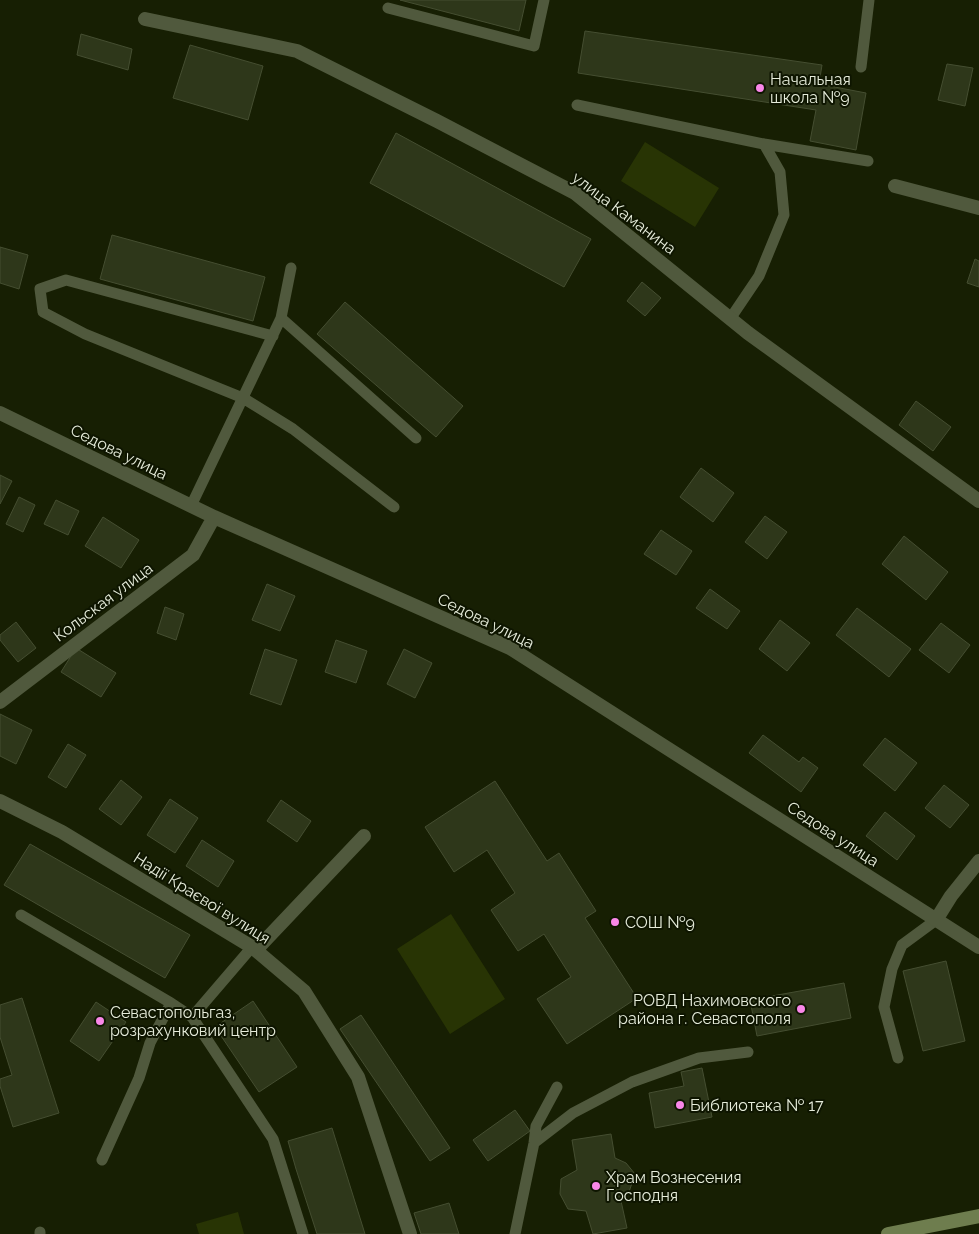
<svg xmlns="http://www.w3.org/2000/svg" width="979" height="1234" viewBox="0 0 979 1234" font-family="Raleway,sans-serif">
<rect width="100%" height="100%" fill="#171f03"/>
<path fill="#283404" d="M645 142 719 188 695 227 621 181Z
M451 914 505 999 450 1034 397 949Z
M238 1212 244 1234H199L196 1224Z"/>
<path fill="#2e371a" stroke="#454e31" d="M400 0H526L519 31Z
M585 31 822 65 819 84 866 93 856 150 810 141 816 110 578 73Z
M81 34 132 49 128 70 77 55Z
M190 45 263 66 248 120 173 98Z
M947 64 973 68 965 106 938 100Z
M396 133 591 239 564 287 370 183Z
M112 235 265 277 253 321 100 279Z
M0 247 28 255 19 289 0 283Z
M975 259 979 261V287L967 283Z
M642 282 661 298 645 316 627 301Z
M345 302 463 406 436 437 317 334Z
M916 401 951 427 933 451 899 425Z
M701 468 734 493 713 522 680 497Z
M0 475 12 481 0 504Z
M19 497 35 505 23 532 6 524Z
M56 500 79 511 68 535 44 524Z
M765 516 787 532 767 559 745 542Z
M103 517 139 540 121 568 85 546Z
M661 530 692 551 676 575 644 554Z
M904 536 948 572 926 600 882 564Z
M267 584 295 596 280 631 252 620Z
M710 589 740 611 727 629 696 608Z
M165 607 184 614 176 640 157 633Z
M857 608 911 649 889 677 836 635Z
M780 620 810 643 787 671 759 649Z
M16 622 36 648 18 662 0 640V635Z
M941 623 970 645 949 673 919 650Z
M336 640 367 651 356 683 325 672Z
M76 648 116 673 101 697 61 672Z
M265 649 297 660 281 705 250 694Z
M404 649 432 663 415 698 387 684Z
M0 714 32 730 16 764 0 756Z
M763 735 799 762 803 757 818 768 801 792 749 753Z
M885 738 917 763 895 791 863 765Z
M68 744 86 755 66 788 48 777Z
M121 780 142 797 121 825 99 809Z
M495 781 547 861 559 853 596 911 585 918 637 998 567 1044 537 999 571 977 544 934 518 951 491 910 515 893 487 850 454 872 425 827Z
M944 785 969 805 950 828 925 808Z
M170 799 198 818 175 853 147 835Z
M281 800 311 821 297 842 267 821Z
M885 812 915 836 897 860 866 836Z
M202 840 234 861 218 887 186 866Z
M30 844 190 935 165 978 4 885Z
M946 961 965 1041 923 1051 903 971Z
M844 983 851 1018 757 1036 750 1000Z
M22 998 59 1113 13 1127 0 1086V1079L12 1075 0 1037V1005Z
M253 1001 297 1067 259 1092 215 1027Z
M96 1002 126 1022 99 1061 70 1041Z
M361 1015 450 1148 430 1161 340 1029Z
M702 1068 712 1117 655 1128 649 1093 684 1086 681 1072Z
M515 1110 530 1131 488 1161 473 1140Z
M332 1128 365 1234H317L296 1169 288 1141Z
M611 1134 615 1158 626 1163 635 1174 629 1192 621 1201 627 1228 593 1234 586 1211 568 1209 560 1194 561 1179 577 1170 572 1140Z
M449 1203 459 1234H421L414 1213Z"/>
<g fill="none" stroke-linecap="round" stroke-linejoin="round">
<path stroke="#50593d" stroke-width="11" d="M388 8 534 46 544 0
M861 67 869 0
M577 105 764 144 780 172 784 215 759 276 730 319
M764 144 868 161
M281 318 291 268
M273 336 66 280 40 289 43 312 85 334 243 398 293 429 394 507
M191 506 281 318 416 438
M21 915 171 1003 192 1017 273 1139 303 1234
M192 1017 252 947
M898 1058 884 1007 892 969 902 945 936 920
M534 1143 573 1113 632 1082 699 1058 748 1052
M102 1160 139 1078 150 1043 171 1003
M40 1234V1232
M515 1234 534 1143 536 1126 557 1087"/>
<path stroke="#50593d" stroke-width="14" d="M145 19 297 51 437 121 575 193 748 333 979 501
M895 186 979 208
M0 413 214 517 510 648 979 947
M0 702 193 555 214 517
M0 801 62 832 252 947 304 991 358 1077 410 1234
M936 920 951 896 979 861
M256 950 364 836"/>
<path stroke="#6e7d4e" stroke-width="14" d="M888 1234 979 1216"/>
</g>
<g fill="#f987e8" stroke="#0e1500" stroke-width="2">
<circle cx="760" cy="88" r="5"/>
<circle cx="615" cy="922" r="5"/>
<circle cx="801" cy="1009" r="5"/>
<circle cx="100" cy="1021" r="5"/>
<circle cx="680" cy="1105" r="5"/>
<circle cx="596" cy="1186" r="5"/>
</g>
<g text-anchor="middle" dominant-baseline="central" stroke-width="4" stroke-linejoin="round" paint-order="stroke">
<g font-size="16" fill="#e6ecda" stroke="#0e1500" text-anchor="start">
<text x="770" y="79">Начальная<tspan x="770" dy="18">школа №9</tspan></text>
<text x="625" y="922">СОШ №9</text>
<text x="791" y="1000" text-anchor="end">РОВД Нахимовского<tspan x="791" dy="18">района г. Севастополя</tspan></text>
<text x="110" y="1012">Севастопольгаз,<tspan x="110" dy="18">розрахунковий центр</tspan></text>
<text x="690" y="1105">Библиотека № 17</text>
<text x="606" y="1177">Храм Вознесения<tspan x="606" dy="18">Господня</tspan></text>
</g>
<g font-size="16" fill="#e6ecda" stroke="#0e1500">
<text transform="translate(624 213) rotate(37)">улица Каманина</text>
<text transform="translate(119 452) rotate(26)">Седова улица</text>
<text transform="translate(103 602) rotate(-37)">Кольская улица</text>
<text transform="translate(486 621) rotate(26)">Седова улица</text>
<text transform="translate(833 834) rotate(33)">Седова улица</text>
<text transform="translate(202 898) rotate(32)">Надії Краєвої вулиця</text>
</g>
</g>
</svg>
